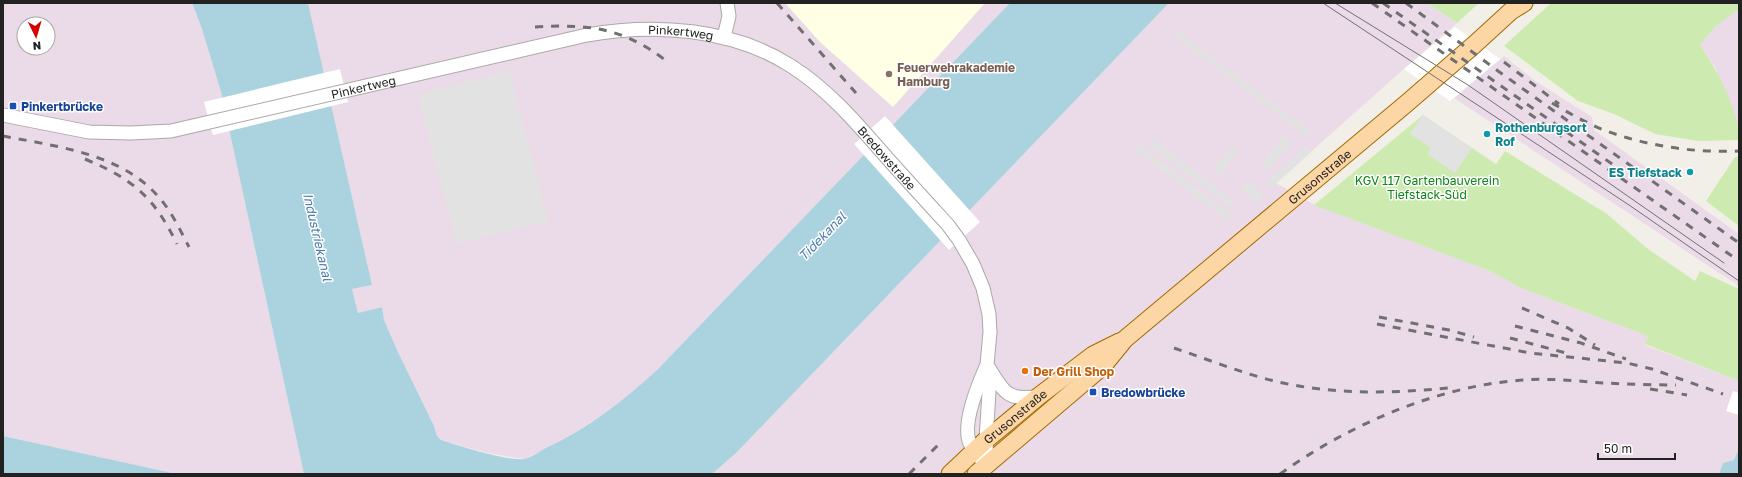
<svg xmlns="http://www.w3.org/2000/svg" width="1742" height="477" viewBox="0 0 1742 477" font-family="'Golos Text',sans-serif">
<rect width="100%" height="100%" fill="#f2efe9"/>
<path fill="#ebdbe8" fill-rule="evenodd" d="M3 3H192L202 29 221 92 304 474H177L3 436ZM24 24H48V48H24Z
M308 3H1010L658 369 633 393 601 416 562 440 525 459 487 453 441 440 437 436 434 426 398 352 384 320 382 307 358 313 352 289 372 285Z
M1169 3H1427L1457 23 1406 67 1276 183 1315 205 1490 271 1521 288 1648 336 1645 345 1739 381V448L1734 460 1723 463 1719 474H712L736 453Z
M1739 9V132L1729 100 1715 67 1700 45 1717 25Z
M1504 56 1534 80 1592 117 1594 130 1739 234V286L1454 98Z"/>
<path fill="#ffffe5" d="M785 3H985L893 107 820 42Z"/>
<path fill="#cdebb0" d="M1427 3H1479L1457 23Z
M1551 3H1739V9L1717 25 1700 45C1717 70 1739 109 1739 140L1698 141 1655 134 1614 114 1578 101 1504 46Z
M1423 115 1496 164 1505 151 1607 214 1648 249 1695 281 1700 271 1739 289V381L1645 344 1648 336 1521 288 1490 271 1314 205Z
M1739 156V226L1706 201 1735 157Z"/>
<path fill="#e2e2e2" d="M1177 31 1185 37 1311 132 1307 137 1173 35Z
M509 71 548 221 457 244 418 95Z
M1423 115 1472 148 1455 173 1427 154 1431 148 1410 134Z
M1283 136 1292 143 1269 170 1261 164Z
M1152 138 1235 202 1231 207 1147 145Z
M1138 144 1231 214 1227 220 1133 149Z
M1232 145 1239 150 1220 175 1212 170Z
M1305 147 1311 152 1270 189 1265 183Z
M1249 179 1263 195 1256 202 1241 189Z"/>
<path fill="#aad3df" d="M192 3H308L372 285 352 289 358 313 382 307 384 320 398 352 434 426 437 436 441 440C460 446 506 461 524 459 531 458 540 451 546 448 588 428 624 401 658 369L1010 3H1169L736 453 712 474H304L221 92 202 29Z
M3 436 177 474H3Z
M1739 448V474H1719L1723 463 1734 460Z"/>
<path fill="#fff" d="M1455 27 1500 59 1450 101 1404 69Z
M340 69 348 102 213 135 204 102Z
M885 116 980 222 949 250 854 144Z
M1733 391 1739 393V415L1726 411Z"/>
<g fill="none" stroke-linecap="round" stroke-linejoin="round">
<defs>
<g id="minor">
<path d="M724 37 729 16 727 3"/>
<path id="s1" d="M3 115 89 132 131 133 171 131 587 35C654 23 732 28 791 66 826 88 854 120 881 151 903 176 926 201 948 225L959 240 973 264 983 288 989 314 990 332 987 365 989 392 986 440 987 465"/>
<path d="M989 368C1003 392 1009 402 1039 396"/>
<path d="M979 457C975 452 971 448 969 441 963 422 978 385 986 367"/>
</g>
<g id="major">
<path id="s2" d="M950 474 986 440 1039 396 1093 355 1119 342"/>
<path id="s3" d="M976 474 1103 366 1125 339 1407 103 1475 44 1511 11 1524 3"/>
</g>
</defs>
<use href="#minor" stroke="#a9a9a9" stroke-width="15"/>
<use href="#major" stroke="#a06b00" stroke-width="19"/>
<use href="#minor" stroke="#fff" stroke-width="13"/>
<use href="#major" stroke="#fcd6a4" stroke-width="17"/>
<path stroke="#707070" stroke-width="1" d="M1323 3 1629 205 1739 281
M1335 3 1468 85 1724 263"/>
<path stroke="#707070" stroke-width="3" stroke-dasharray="8 8" stroke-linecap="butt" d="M777 3 856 93
M1372 3 1739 261
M1383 3 1615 166
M1406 3 1498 71 1739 243
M535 27C587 24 622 27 665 60
M1504 62 1559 104
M1552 103C1569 113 1586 123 1604 130 1646 146 1694 153 1739 151
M3 136C54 146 118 153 155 193 170 208 179 228 189 247
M85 159C133 179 154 197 177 244
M1522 308 1568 328 1595 345
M1379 317 1449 330 1474 337
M1377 324 1530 353 1627 363 1652 369 1723 394
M1515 326 1581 343 1626 359
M1510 338 1566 353
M1174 348C1210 360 1246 375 1283 383 1339 395 1394 393 1449 388
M1650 389 1687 395
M909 474 940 443
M1280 474C1348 425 1440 385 1524 380 1550 378 1577 381 1603 383 1627 384 1652 385 1676 385"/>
</g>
<circle fill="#8d6e63" stroke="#fff" stroke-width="1.5" cx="889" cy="74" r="4"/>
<g fill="#1a4fb4" stroke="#fff" stroke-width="1.5">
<rect x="9" y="102" width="8" height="8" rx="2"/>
<rect x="1089" y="388" width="8" height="8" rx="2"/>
</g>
<g fill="#0f9aa8" stroke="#fff" stroke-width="1.5">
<circle cx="1487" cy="134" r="4"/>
<circle cx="1690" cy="172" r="4"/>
</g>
<circle fill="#e8710a" stroke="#fff" stroke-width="1.5" cx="1025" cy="371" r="4"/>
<g text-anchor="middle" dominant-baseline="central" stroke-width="3" stroke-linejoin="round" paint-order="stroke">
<g font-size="12" fill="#222" stroke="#fff">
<text stroke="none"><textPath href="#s1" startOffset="691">Pinkertweg</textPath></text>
<text stroke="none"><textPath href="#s1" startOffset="367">Pinkertweg</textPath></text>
<text stroke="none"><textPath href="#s1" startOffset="941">Bredowstraße</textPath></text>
<text stroke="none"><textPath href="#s3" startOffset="455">Grusonstraße</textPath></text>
<text stroke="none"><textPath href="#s2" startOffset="87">Grusonstraße</textPath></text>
</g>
<g font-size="12" font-weight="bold" fill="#785e54" stroke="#fff" text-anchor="start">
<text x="897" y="67">Feuerwehrakademie<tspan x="897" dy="14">Hamburg</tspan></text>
</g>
<g font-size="12" font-weight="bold" fill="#164399" stroke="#fff" text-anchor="start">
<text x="21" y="106">Pinkertbrücke</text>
<text x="1101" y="392">Bredowbrücke</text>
</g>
<g font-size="12" font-weight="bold" fill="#0d838f" stroke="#fff" text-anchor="start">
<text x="1495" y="127">Rothenburgsort<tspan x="1495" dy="14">Rof</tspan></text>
<text x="1682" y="172" text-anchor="end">ES Tiefstack</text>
</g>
<g font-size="12" fill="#0c8416" stroke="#fff">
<text x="1427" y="180">KGV 117 Gartenbauverein<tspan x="1427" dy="14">Tiefstack-Süd</tspan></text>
</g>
<g font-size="12" font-weight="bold" fill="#c56008" stroke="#fff" text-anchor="start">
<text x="1033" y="371">Der Grill Shop</text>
</g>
<g font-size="13" font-style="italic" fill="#4a7aab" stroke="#fff">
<text transform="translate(822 236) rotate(-46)">Tidekanal</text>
<text transform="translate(318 237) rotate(77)">Industriekanal</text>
</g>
</g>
<rect width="1742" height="477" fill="none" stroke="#222222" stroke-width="8"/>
<g transform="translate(36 36) rotate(175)"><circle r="19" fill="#ffffff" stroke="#a7a7a7"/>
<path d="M0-3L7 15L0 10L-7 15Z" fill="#d40000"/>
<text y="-6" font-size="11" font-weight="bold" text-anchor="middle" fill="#222222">N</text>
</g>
<path d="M1598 453v6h77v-6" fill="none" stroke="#222222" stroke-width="2"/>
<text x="1604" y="453" font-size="12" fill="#222222" stroke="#ffffff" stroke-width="3" paint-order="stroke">50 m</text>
</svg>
